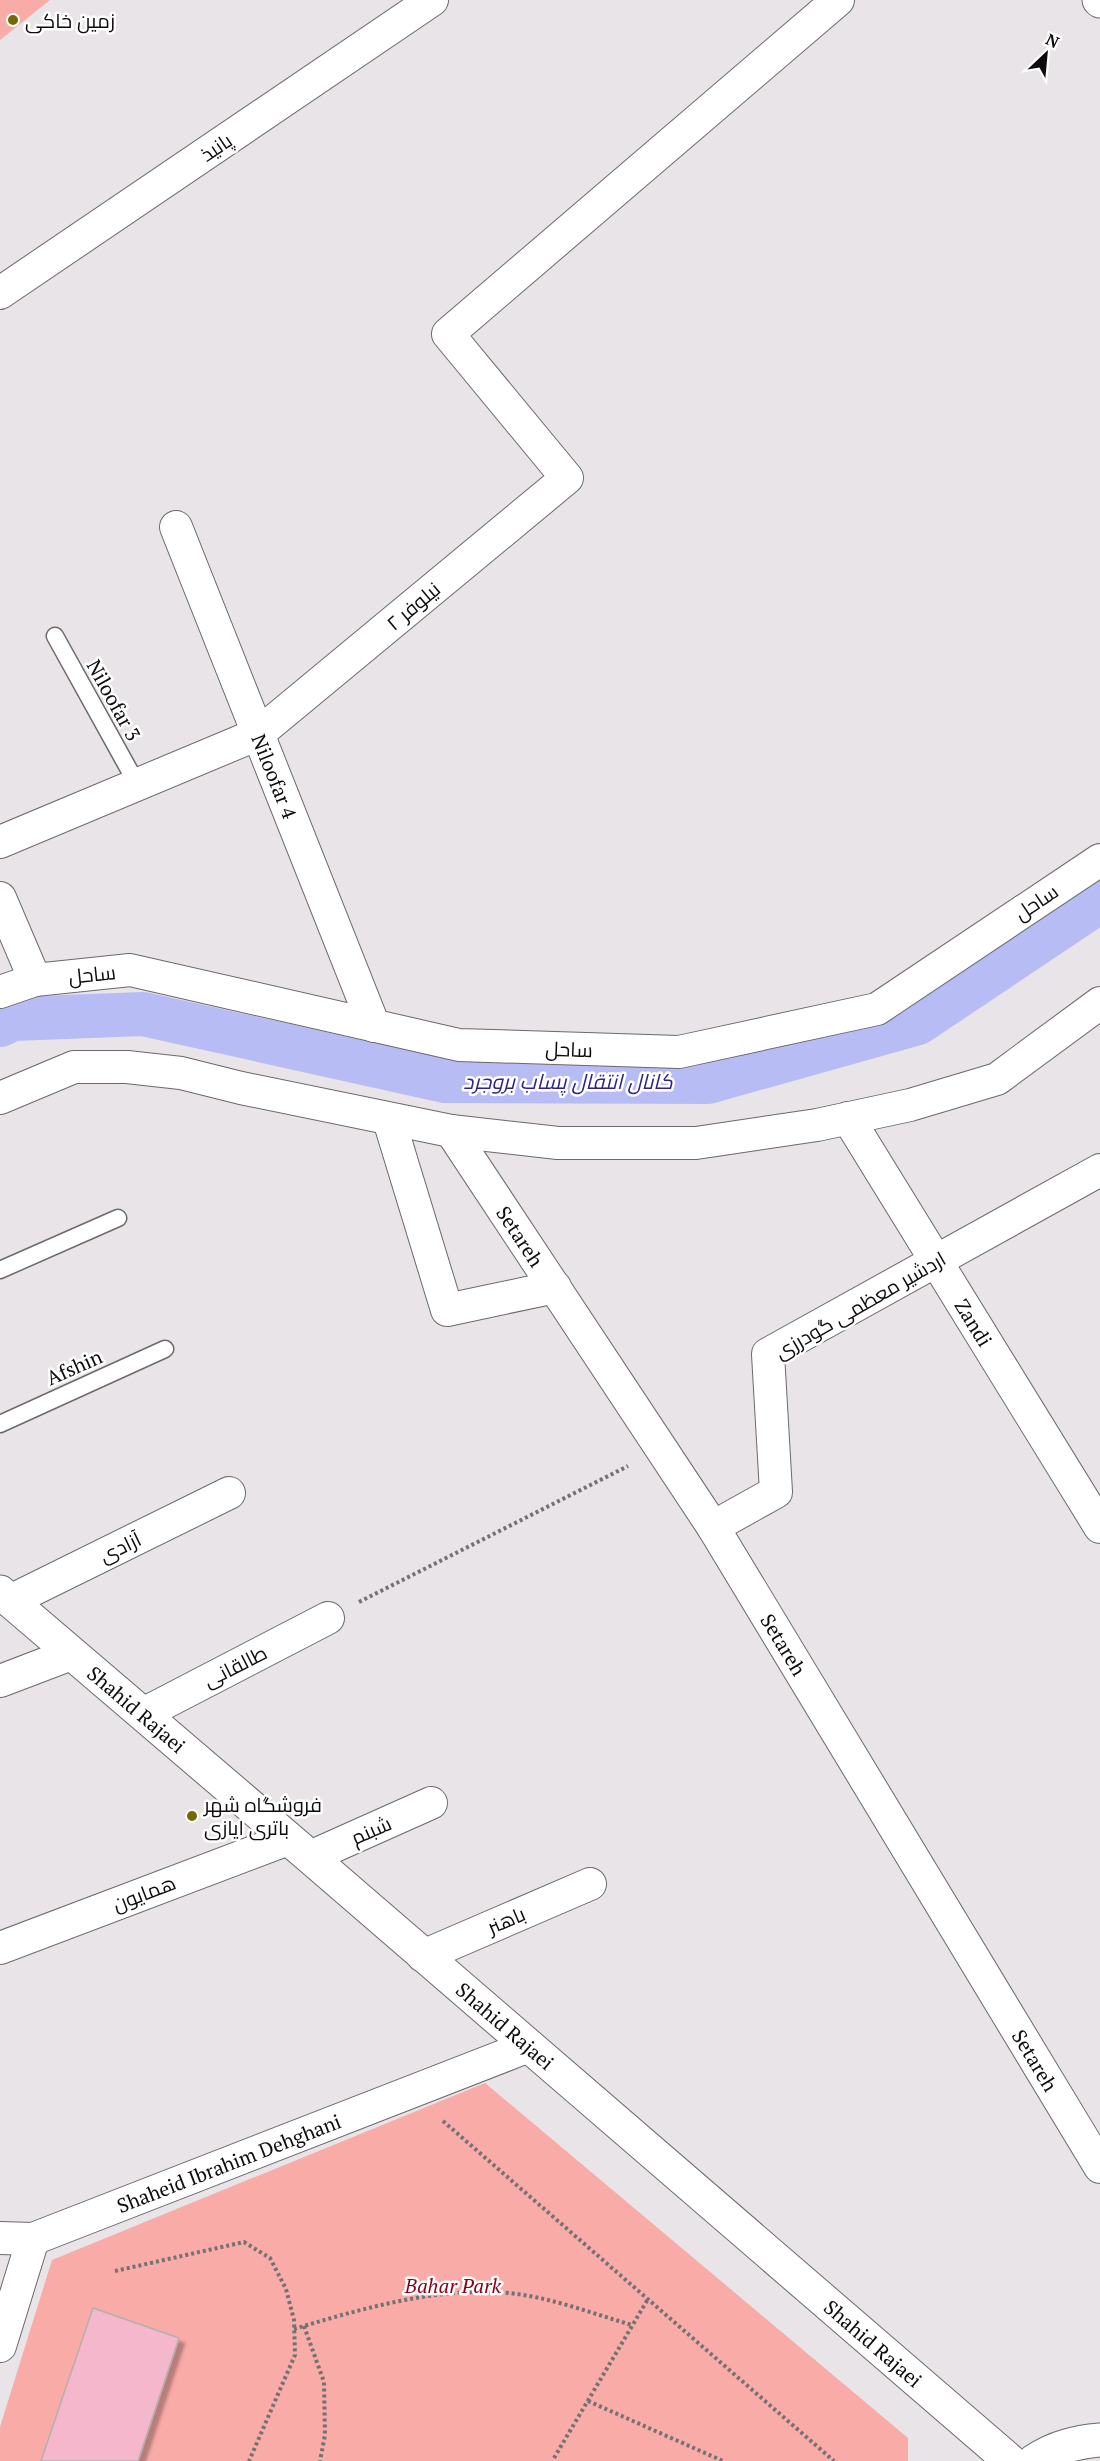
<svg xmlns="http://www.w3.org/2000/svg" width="1100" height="2461" viewBox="0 0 1100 2461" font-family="'PT Serif',Cairo,serif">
<defs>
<filter id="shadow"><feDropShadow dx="5.5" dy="5.5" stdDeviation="1.5" flood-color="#0004"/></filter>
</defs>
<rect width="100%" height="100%" fill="#e8e4e7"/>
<path fill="#f8aba7" d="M0 0H50L0 40Z
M485 2083 908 2438V2461H0V2427L52 2260Z"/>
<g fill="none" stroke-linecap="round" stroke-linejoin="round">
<path stroke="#b7bdf4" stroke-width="44" d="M0 1025 13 1019 143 1014 445 1081 708 1082 918 1023 1100 901"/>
</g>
<path fill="#f5b7cc" stroke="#b4afb1" stroke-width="1.5" filter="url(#shadow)" d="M93 2308 179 2338 138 2461H41Z"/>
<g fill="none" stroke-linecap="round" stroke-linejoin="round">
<defs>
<path id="lane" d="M55 636 137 784
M0 1270 118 1218
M0 1424 165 1349"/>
<g id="street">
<path d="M0 293 432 0"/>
<path id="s1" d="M176 527 374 1026"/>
<path d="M0 842 258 734 567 478 448 334 838 0"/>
<path d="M0 898 35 980"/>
<path d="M0 992 35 980 130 970 459 1045 679 1052 877 1009 1100 860"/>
<path d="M0 1098 74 1067H127L181 1073 241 1088 451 1131 558 1143H696L817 1125 910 1105 997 1079 1100 1003"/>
<path id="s2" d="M848 1118 1100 1527"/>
<path d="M389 1120 447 1310 555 1287"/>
<path id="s3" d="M451 1131 713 1527 1100 2167"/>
<path d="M713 1527 776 1492 768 1354 1100 1170"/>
<path d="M10 1601 229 1493"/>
<path d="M0 1681 71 1654"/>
<path d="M143 1714 328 1618"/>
<path d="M310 1857 431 1803"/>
<path d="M0 1948 288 1839"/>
<path d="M423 1956 590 1884"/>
<path d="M0 2238 33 2239"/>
<path id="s4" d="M0 2346 33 2239 529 2046"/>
</g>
<g id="secondary">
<path d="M1099 0 1100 1"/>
<path id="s5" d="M0 1592 310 1857 1010 2461"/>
<path d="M1034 2461C1055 2447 1076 2442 1100 2440"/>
</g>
</defs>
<use href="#lane" stroke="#6c686c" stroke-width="19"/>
<use href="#street" stroke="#6c686c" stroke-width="34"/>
<use href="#secondary" stroke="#6c686c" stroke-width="35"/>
<path stroke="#747173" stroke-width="4" stroke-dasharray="3 3" stroke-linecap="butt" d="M359 1602 628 1466
M443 2121 834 2461
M115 2271 244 2242 270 2258 286 2289 294 2320 295 2355 249 2461
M304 2326 324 2382 325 2435 320 2461
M294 2329C357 2310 426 2290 493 2292 540 2293 587 2312 632 2325
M588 2401 723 2461
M554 2458 648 2299"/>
<use href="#lane" stroke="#fff" stroke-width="16"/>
<use href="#street" stroke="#fff" stroke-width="32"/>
<use href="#secondary" stroke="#fff" stroke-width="33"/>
</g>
<g fill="#766800" stroke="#fff" stroke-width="2">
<circle cx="13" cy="20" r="6"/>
<circle cx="192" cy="1816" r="6"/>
</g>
<g text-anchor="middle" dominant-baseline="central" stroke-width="5" stroke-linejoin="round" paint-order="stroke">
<g font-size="20" fill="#0d0b0c" stroke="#fff" text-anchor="start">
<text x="25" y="20">زمین خاکی</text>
<text x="204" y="1804">فروشگاه شهر<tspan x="204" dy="23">باتری ایازی</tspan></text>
</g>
<g font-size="20" fill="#0d0b0c" stroke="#fff">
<text transform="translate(216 147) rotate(-34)">پانیذ</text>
<text transform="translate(413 606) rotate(-40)">نیلوفر ۲</text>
<text transform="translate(114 700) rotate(61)">Niloofar 3</text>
<text stroke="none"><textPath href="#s1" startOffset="268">Niloofar 4</textPath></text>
<text transform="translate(1036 902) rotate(-34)">ساحل</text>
<text transform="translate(92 974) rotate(-6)">ساحل</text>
<text transform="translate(569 1049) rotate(2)">ساحل</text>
<text stroke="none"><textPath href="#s3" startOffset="126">Setareh</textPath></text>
<text transform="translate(860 1305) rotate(-30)">اردشیر معظمی گودرزی</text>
<text stroke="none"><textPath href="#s2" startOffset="240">Zandi</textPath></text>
<text transform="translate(74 1367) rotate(-24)">Afshin</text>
<text transform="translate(120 1547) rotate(-26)">آزادی</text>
<text stroke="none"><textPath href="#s3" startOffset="612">Setareh</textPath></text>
<text transform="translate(235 1666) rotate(-27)">طالقانی</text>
<text stroke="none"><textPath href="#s5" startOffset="180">Shahid Rajaei</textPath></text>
<text transform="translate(371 1830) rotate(-24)">شبنم</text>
<text transform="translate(144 1893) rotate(-21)">همایون</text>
<text transform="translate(506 1920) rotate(-23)">باهنر</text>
<text stroke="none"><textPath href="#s5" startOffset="666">Shahid Rajaei</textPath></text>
<text stroke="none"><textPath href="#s3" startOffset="1098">Setareh</textPath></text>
<text stroke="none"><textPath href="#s4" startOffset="322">Shaheid Ibrahim Dehghani</textPath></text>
<text stroke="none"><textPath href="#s5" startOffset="1152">Shahid Rajaei</textPath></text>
</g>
<g font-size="20" font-style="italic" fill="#860019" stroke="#fff">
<text x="453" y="2285">Bahar Park</text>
</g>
<g font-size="21" font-style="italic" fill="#2e2387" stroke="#fff">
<text x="568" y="1081">کانال انتقال پساب بروجرد</text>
</g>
</g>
<g transform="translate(1046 54) rotate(26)" stroke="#ffffff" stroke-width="4.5" paint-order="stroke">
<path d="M0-4.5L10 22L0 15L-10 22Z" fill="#0d0b0c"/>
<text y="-9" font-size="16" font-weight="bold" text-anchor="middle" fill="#0d0b0c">N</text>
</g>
</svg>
